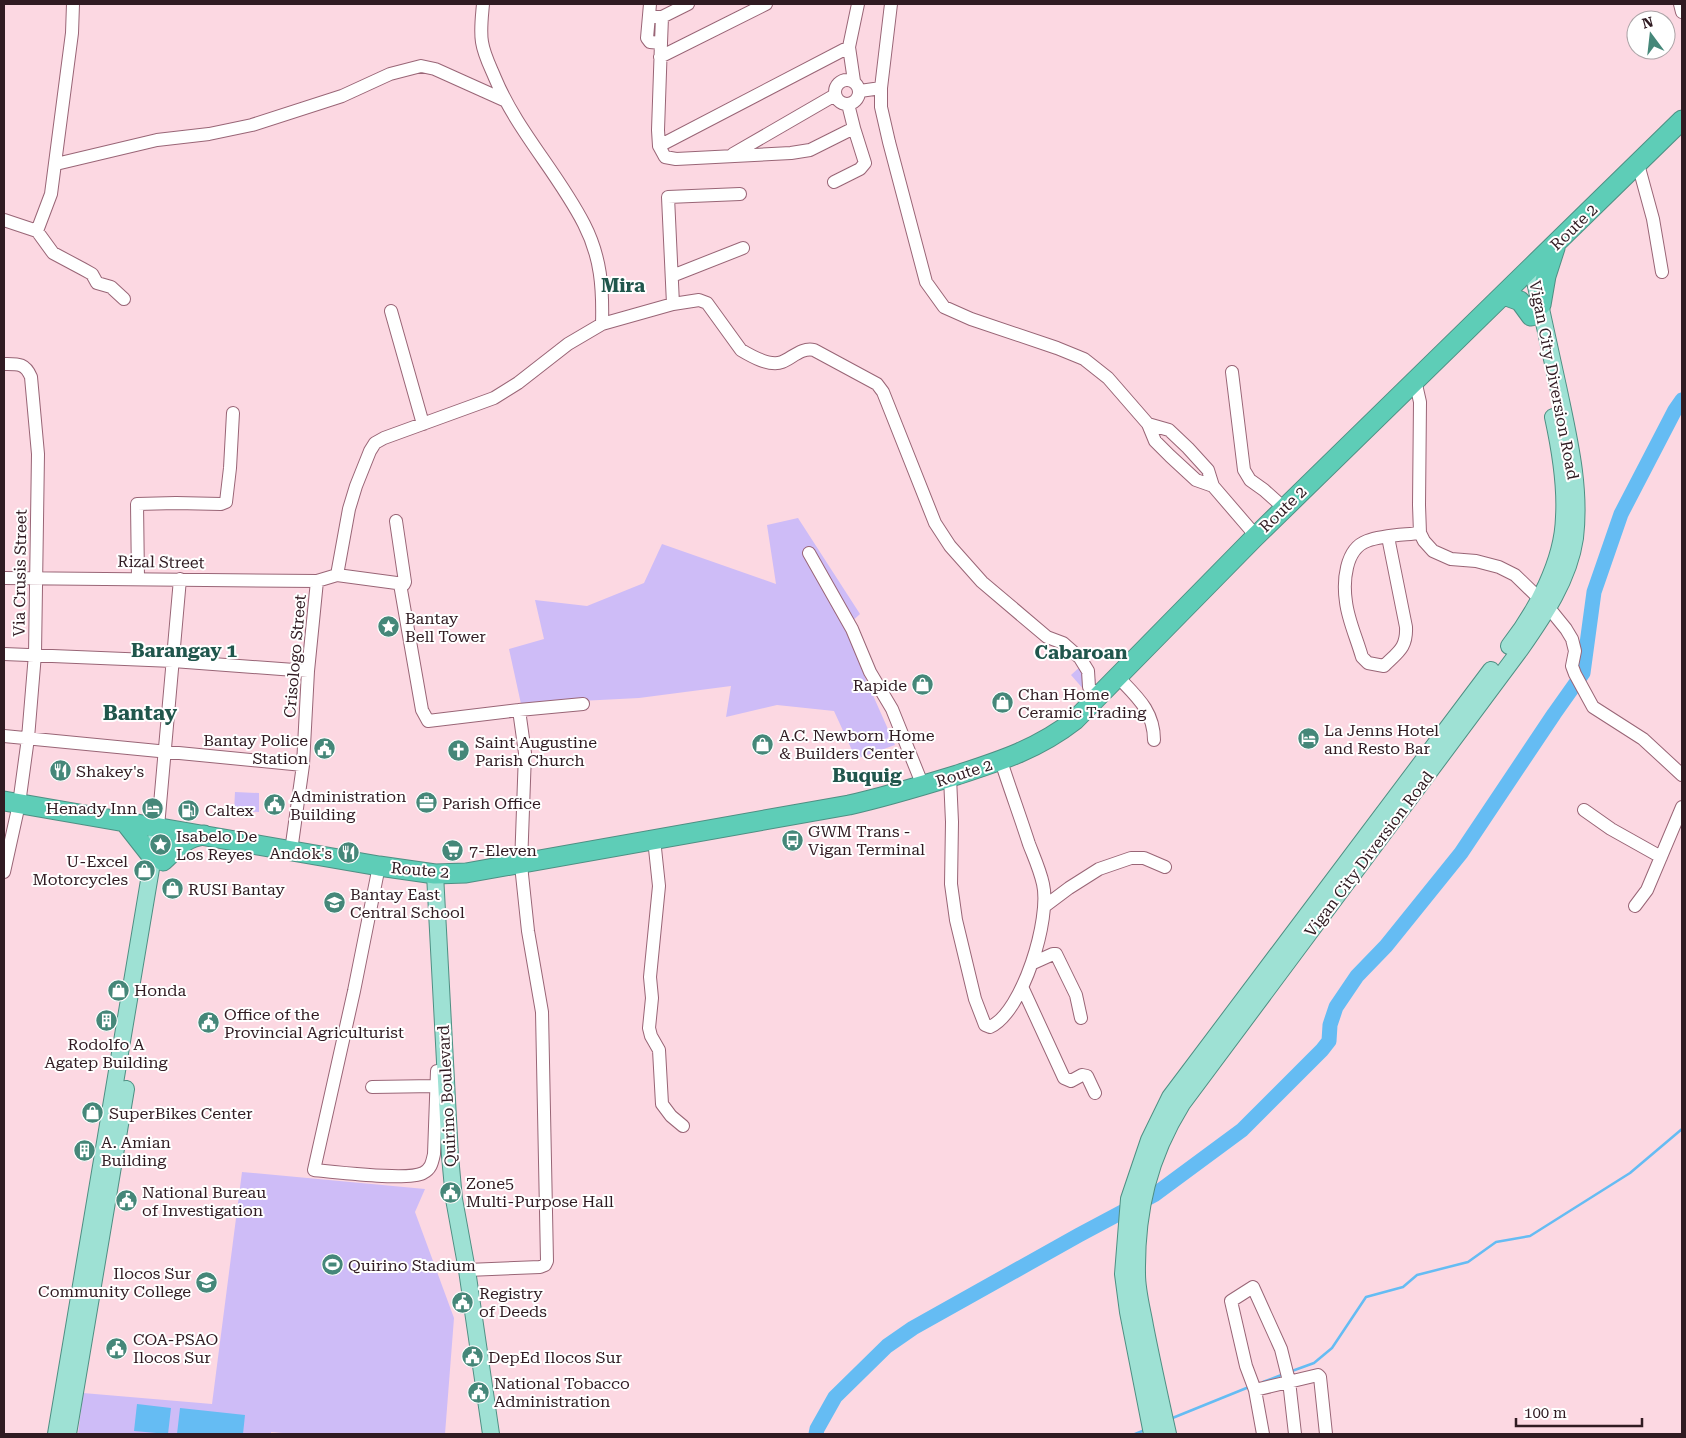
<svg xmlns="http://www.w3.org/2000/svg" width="1686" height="1438" viewBox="0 0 1686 1438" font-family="'Roboto Serif',serif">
<rect width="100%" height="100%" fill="#fcd8e2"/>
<path fill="#cebcf7" d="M798 518 860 614 847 626 864 675 895 745 856 759 834 711 777 705 726 717 731 686 639 698 521 704 509 649 544 639 535 600 587 606 644 583 662 544 776 584 767 525Z
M1082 665 1096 680 1085 691 1071 675Z
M235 792 259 793V812L234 811Z
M242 1172 425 1189 415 1212 454 1318 445 1434H294L271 1432V1434H78L83 1393 212 1404Z"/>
<path fill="#65bcf3" d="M137 1404 171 1408 168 1434 134 1431Z
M180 1408 245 1415 243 1434H177Z"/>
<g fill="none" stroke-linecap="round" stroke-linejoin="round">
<path stroke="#65bcf3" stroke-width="2.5" d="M1292 1371 1314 1363 1332 1348 1366 1297 1403 1287 1417 1275 1468 1262 1496 1242 1530 1236 1630 1173 1682 1129
M1263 1382 1284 1374
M1170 1419 1249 1387
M1135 1434 1145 1430"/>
<path stroke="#65bcf3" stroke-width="15" d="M816 1434 817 1429 835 1397 887 1346 913 1328 1079 1235 1154 1195 1242 1130 1322 1050 1329 1041 1330 1025 1336 1007 1357 976 1386 946 1461 853 1554 714 1583 673 1594 592 1621 514 1675 410 1682 400"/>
<defs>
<path id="minor" d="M483 4C482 16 480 30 482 42 484 55 490 66 495 78 517 131 558 173 584 224 601 257 603 288 602 324
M650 4 647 38 650 42 661 43 658 130 659 146 665 157 676 159 791 153 810 150 854 128 848 104
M1680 4 1682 12
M649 17H662L688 4
M661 43 662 17
M660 57 766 4
M835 92a12 12 0 1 1 24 0a12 12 0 1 1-24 0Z
M854 81 849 47 858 4
M881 88 891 4
M860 91 881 88V107L889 142 926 282 944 307 971 319 1057 348 1084 359 1108 378 1148 424 1155 441 1170 456 1196 480 1213 486
M659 146 849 47
M733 154 835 95
M56 164 157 140 209 134 252 125 342 96 390 74 421 66 435 69 504 100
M1638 164 1653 219 1662 272
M834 182 860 169 865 163 854 128
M4 220 37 231 53 253 83 269 92 274 97 283 111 287 124 299
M37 231 51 194 72 33 73 4
M672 276 743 248
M673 304 668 197 740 194
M391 311 423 424
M4 364C18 364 25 363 31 377L38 454 35 654 28 738 19 804 4 872
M1232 372 1244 470 1250 480 1264 490 1284 508
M1415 380 1420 402 1419 505 1420 533 1424 541 1433 551 1451 559 1476 561 1499 567 1515 575 1549 608 1566 629 1572 639 1575 651 1572 666 1575 674 1593 707 1643 739 1682 775
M1148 424 1169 430 1188 448 1208 470 1213 486 1256 536
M1388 537 1406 627C1407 648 1398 652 1384 666L1368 663 1362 657C1357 639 1348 620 1346 602 1343 582 1345 549 1367 541 1383 535 1403 535 1420 533
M809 553 852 629 870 672 892 709 923 786
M337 575 404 584 405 582 396 521
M4 578 317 581
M138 578 137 504 176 503 221 504 226 502 230 468 233 413
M400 584 422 710 428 721 519 710 583 704
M4 654 173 661 308 671
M1118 677C1137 697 1154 711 1154 740
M4 736 303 765
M950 777 952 822 951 884 956 920 975 999 985 1025 990 1027C1023 1012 1051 918 1043 884 1040 870 1034 857 1029 844 1020 816 1010 789 1001 761
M1584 810 1611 829 1661 857
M158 827 180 579
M654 839 659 886 650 977 652 998 649 1028 651 1036 659 1050 662 1104 671 1116 683 1126
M291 851 303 765 308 671 317 581 337 575 349 509 356 486 370 451 375 443 384 438 494 398 518 383 568 344 602 324 673 304 699 300 707 303 741 350C751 356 770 367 782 362 792 358 802 347 814 350L877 384 883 392 935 523 950 546 982 582 1047 637 1063 643 1080 658 1088 671 1089 687 1099 697
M379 866 354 991 314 1170C334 1172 408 1181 423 1173 431 1169 432 1163 434 1154L437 1071
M1045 906 1069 888 1099 869 1131 858H1144L1165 867
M1635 906 1647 890 1682 807
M1033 963 1053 954H1056L1076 995 1081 1018
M1023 989 1064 1078 1071 1081 1082 1075 1087 1076 1095 1093
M372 1087 435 1086
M467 1270 540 1267 545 1265 547 1261 542 1012 528 931 521 865 525 753 519 710
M1255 1390 1318 1375 1320 1377 1326 1434
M1263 1434 1255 1390 1246 1366 1231 1301 1253 1287 1281 1349 1289 1381 1295 1434"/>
<path id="major" d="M1509 646C1536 611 1563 562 1564 517 1566 484 1560 449 1553 417
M435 874 450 1156 454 1199 467 1270 491 1434
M56 1434 158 827
M68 1434 126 1089
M1152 1434 1128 1312 1123 1274 1129 1199 1149 1140 1170 1097 1491 670
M1168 1434C1160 1398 1152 1362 1145 1326 1142 1309 1137 1291 1137 1274 1136 1211 1149 1157 1182 1104L1520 650C1543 617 1569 580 1575 538 1581 488 1569 439 1559 391 1550 350 1541 309 1532 268"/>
<path id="highway" d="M1504 295 1520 301 1531 316
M1541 305 1546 276 1555 248
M4 801 379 866 435 874 466 873 849 805C885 797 921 786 957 775 1000 761 1038 749 1075 720L1254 538 1682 120
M124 821 153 858
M163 861C176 849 185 837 204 835"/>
</defs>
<use href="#minor" stroke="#996576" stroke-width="14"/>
<use href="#major" stroke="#4e8f83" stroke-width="18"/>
<use href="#highway" stroke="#4e8f83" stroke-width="21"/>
<use href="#minor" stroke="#fff" stroke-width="12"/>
<use href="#major" stroke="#9ee1d4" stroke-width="16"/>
<use href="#highway" stroke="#5ecdb7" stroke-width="19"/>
</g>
<defs>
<symbol id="sight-disc" viewBox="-11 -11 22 22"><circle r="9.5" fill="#458779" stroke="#fff"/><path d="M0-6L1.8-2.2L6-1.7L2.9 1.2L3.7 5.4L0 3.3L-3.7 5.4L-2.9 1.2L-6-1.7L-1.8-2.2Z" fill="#fff"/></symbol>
<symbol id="shop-disc" viewBox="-11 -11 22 22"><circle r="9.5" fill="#458779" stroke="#fff"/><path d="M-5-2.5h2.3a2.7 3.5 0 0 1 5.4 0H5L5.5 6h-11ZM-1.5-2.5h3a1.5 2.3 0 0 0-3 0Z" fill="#fff"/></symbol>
<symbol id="hotel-disc" viewBox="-11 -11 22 22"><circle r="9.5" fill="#458779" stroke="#fff"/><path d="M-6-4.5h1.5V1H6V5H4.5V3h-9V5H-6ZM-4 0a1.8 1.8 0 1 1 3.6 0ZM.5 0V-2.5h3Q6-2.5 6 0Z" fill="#fff"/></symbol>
<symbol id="civic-disc" viewBox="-11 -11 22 22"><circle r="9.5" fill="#458779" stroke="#fff"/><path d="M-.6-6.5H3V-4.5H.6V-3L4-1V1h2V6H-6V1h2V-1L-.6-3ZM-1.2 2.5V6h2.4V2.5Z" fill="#fff"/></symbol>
<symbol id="church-disc" viewBox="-11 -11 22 22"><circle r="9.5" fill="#458779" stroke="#fff"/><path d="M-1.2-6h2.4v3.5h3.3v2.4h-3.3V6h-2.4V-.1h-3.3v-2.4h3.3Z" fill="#fff"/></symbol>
<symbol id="restaurant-disc" viewBox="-11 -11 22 22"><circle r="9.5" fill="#458779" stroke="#fff"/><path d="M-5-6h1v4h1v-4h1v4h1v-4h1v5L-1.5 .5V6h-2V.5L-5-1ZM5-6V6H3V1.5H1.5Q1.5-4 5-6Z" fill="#fff"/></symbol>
<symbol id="office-disc" viewBox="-11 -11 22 22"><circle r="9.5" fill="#458779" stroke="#fff"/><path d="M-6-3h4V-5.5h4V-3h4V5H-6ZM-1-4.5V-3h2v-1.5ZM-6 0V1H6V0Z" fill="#fff"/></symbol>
<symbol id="fuel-disc" viewBox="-11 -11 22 22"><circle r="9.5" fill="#458779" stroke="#fff"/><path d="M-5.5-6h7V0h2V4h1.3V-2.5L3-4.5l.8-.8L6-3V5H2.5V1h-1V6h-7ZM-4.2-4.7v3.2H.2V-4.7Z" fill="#fff"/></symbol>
<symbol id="bus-disc" viewBox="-11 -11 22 22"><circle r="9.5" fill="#458779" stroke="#fff"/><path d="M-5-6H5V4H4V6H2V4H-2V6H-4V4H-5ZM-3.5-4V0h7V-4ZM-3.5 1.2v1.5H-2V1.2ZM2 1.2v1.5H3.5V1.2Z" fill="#fff"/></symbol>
<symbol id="supermarket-disc" viewBox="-11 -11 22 22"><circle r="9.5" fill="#458779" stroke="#fff"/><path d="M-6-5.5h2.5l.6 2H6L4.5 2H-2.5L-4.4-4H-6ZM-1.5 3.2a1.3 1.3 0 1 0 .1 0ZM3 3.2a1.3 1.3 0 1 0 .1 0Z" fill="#fff"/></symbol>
<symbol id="school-disc" viewBox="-11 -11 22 22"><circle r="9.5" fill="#458779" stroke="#fff"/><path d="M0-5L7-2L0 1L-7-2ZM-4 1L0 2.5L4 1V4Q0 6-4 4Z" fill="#fff"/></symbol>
<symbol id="building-disc" viewBox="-11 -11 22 22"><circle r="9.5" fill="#458779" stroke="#fff"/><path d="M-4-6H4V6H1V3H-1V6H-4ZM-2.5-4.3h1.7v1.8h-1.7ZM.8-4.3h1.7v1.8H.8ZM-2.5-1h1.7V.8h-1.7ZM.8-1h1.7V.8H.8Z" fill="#fff"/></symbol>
<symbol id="stadium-disc" viewBox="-11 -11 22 22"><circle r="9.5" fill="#458779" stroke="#fff"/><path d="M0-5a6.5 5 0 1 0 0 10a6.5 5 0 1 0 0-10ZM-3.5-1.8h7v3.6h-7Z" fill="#fff"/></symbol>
</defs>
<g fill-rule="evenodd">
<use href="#sight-disc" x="376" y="614" width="25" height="25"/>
<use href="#shop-disc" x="910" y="672" width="25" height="25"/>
<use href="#shop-disc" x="990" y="690" width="25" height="25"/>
<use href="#hotel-disc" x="1296" y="726" width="25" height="25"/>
<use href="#shop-disc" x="750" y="732" width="25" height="25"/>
<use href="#civic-disc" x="312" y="736" width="25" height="25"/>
<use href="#church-disc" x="446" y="738" width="25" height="25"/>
<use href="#restaurant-disc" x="48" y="758" width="25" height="25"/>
<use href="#office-disc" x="414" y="790" width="25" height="25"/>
<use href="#civic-disc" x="262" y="792" width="25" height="25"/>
<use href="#hotel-disc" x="140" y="796" width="25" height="25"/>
<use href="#fuel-disc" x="176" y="798" width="25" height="25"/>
<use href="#bus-disc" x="780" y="828" width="25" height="25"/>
<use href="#sight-disc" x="148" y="832" width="25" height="25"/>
<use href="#supermarket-disc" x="440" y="838" width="25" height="25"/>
<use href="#restaurant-disc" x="336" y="840" width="25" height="25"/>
<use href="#shop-disc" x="132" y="858" width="25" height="25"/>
<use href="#shop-disc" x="160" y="876" width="25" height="25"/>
<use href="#school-disc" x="322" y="890" width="25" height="25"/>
<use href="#shop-disc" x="106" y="978" width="25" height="25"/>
<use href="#building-disc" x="94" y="1008" width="25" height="25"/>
<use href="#civic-disc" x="196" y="1010" width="25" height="25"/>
<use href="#shop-disc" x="80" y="1100" width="25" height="25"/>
<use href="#building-disc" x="72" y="1138" width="25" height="25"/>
<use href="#civic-disc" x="438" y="1180" width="25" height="25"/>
<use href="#civic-disc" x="114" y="1188" width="25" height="25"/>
<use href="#stadium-disc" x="320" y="1252" width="25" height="25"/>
<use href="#school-disc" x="194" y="1270" width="25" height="25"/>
<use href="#civic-disc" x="450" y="1290" width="25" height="25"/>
<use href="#civic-disc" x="104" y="1336" width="25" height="25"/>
<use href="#civic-disc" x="460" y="1344" width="25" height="25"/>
<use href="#civic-disc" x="466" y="1380" width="25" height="25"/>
</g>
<g text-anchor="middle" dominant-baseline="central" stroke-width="4" stroke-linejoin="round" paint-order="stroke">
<g font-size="16" fill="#301b22" stroke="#fff">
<text transform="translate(1574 227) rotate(-44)">Route 2</text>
<text transform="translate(1554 380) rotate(79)">Vigan City Diversion Road</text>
<text transform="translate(1283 509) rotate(-44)">Route 2</text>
<text transform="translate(161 562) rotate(1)">Rizal Street</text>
<text transform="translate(20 573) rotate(-89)">Via Crusis Street</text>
<text transform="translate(295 656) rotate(-85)">Crisologo Street</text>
<text transform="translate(964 773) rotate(-18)">Route 2</text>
<text transform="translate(1369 854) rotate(-53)">Vigan City Diversion Road</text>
<text transform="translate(420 870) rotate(5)">Route 2</text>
<text transform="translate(447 1096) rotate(-93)">Quirino Boulevard</text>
</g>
<g font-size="16" fill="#301b22" stroke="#fff" text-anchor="start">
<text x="405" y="618">Bantay<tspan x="405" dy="18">Bell Tower</tspan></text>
<text x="907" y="685" text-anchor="end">Rapide</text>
<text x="1018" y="694">Chan Home<tspan x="1018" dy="18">Ceramic Trading</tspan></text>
<text x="1324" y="730">La Jenns Hotel<tspan x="1324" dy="18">and Resto Bar</tspan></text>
<text x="779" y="735">A.C. Newborn Home<tspan x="779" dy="18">&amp; Builders Center</tspan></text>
<text x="308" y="740" text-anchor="end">Bantay Police<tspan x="308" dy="18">Station</tspan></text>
<text x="475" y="742">Saint Augustine<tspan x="475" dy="18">Parish Church</tspan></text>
<text x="76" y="771">Shakey's</text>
<text x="290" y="796">Administration<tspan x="290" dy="18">Building</tspan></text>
<text x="442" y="803">Parish Office</text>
<text x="137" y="808" text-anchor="end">Henady Inn</text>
<text x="205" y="810">Caltex</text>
<text x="808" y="831">GWM Trans -<tspan x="808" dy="18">Vigan Terminal</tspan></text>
<text x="176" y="836">Isabelo De<tspan x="176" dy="18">Los Reyes</tspan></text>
<text x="469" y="850">7-Eleven</text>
<text x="332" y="853" text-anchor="end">Andok's</text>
<text x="128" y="861" text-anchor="end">U-Excel<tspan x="128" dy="18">Motorcycles</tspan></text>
<text x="188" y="889">RUSI Bantay</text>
<text x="350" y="894">Bantay East<tspan x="350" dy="18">Central School</tspan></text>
<text x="134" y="990">Honda</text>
<text x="224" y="1014">Office of the<tspan x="224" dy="18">Provincial Agriculturist</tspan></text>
<text x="106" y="1044" text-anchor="middle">Rodolfo A<tspan x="106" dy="18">Agatep Building</tspan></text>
<text x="109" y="1113">SuperBikes Center</text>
<text x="101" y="1142">A. Amian<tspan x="101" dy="18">Building</tspan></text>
<text x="466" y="1183">Zone5<tspan x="466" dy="18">Multi-Purpose Hall</tspan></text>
<text x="142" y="1192">National Bureau<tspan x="142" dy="18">of Investigation</tspan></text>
<text x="348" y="1265">Quirino Stadium</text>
<text x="191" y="1273" text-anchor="end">Ilocos Sur<tspan x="191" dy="18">Community College</tspan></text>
<text x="479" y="1293">Registry<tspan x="479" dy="18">of Deeds</tspan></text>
<text x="133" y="1339">COA-PSAO<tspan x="133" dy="18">Ilocos Sur</tspan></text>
<text x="488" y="1357">DepEd Ilocos Sur</text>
<text x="494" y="1383">National Tobacco<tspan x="494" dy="18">Administration</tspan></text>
</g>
<g font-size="19" font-weight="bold" fill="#20564c" stroke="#fff">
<text x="623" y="285">Mira</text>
<text x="184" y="650">Barangay 1</text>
<text x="1081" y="652">Cabaroan</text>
<text x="867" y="775">Buquig</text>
</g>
<g font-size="21" font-weight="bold" fill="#20564c" stroke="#fff">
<text x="140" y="713">Bantay</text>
</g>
</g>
<rect width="1686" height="1438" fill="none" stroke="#301b22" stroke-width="10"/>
<g transform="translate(1651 35) rotate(345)"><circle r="24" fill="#ffffff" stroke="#aca4a7"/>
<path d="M0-4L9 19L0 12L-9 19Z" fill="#458779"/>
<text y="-8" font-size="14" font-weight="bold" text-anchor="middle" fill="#301b22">N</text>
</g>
<path d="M1516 1418v8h126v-8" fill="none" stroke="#301b22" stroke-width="2.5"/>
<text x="1524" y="1418" font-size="15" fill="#301b22" stroke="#ffffff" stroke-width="4" paint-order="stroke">100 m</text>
</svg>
